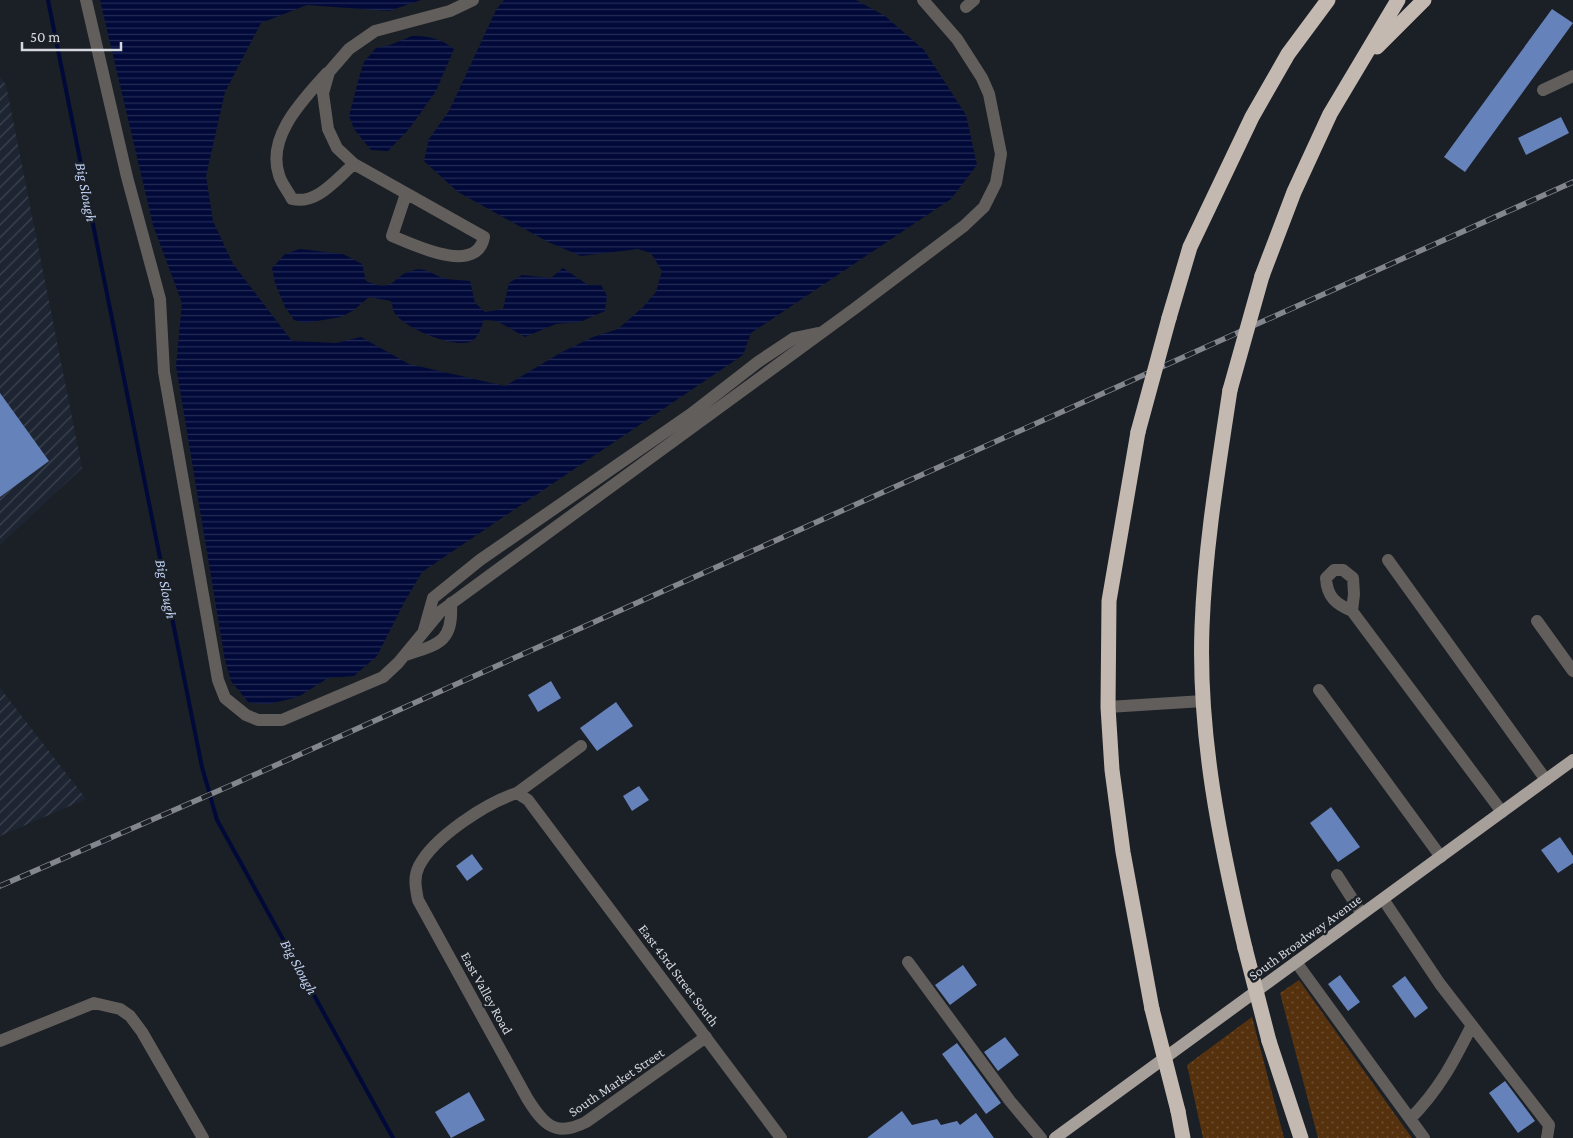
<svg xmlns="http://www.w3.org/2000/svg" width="1573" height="1138" viewBox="0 0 1573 1138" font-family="'Crimson Pro',serif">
<defs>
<pattern id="industrial-furrows" width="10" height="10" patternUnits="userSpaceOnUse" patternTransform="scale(1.25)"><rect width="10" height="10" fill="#1e2532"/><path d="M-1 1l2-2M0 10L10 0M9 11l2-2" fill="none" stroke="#3e444f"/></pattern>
<pattern id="green-dots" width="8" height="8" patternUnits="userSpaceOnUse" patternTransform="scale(1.25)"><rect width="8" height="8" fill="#55310e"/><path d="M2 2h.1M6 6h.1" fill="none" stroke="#6d4e31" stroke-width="1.8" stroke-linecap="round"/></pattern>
<pattern id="water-rules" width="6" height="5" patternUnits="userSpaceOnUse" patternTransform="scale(1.25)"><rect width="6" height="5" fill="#000938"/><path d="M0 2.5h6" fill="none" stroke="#242c54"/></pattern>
</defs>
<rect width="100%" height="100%" fill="#1b1f26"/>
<path fill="url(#industrial-furrows)" d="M0 77 6 85 82 468 0 545Z
M0 688 86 799 0 836Z"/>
<path fill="url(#green-dots)" d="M1299 980 1412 1138H1318L1280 993Z
M1252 1017 1284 1138H1203L1187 1065Z"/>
<path fill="url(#water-rules)" d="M100 0H421L389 11 307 5 261 23 225 92 206 176 213 221 233 264 292 341 336 343 361 337 409 364 505 386 562 352 593 337 618 329 643 307 656 292 662 271 651 253 638 249 581 256 548 242 458 192 424 161 429 139 449 111 496 10 504 0H856L885 16 924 50 966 115 977 165 951 199 751 333 743 355 422 572 405 601 377 656 354 676 328 678 298 697 269 704 249 703 231 681 225 660 176 366 182 303 153 225Z
M412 36C429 36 440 38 454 49L436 91 409 129 388 151 371 150 354 129 349 116 360 74 364 62 376 48 390 45Z
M300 249 343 254 362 264 366 281C397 294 390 276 414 270 425 267 433 275 443 278 452 280 462 280 470 281L475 303 485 312 503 309 509 283 522 275 551 278 563 268 588 285H601L607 296 605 311 580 322 556 324 525 337 497 321 484 320C481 327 479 338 470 342 453 348 403 328 394 312 393 309 392 304 391 301L369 297 354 310 341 317 305 323 294 320 285 307 275 283 272 268 285 254Z"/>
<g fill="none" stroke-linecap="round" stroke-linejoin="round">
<path stroke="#000938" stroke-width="4" d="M48 0 202 767 217 820 393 1138"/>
</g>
<path fill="#6582ba" d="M1552 9 1573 23 1465 172 1444 157Z
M1561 117 1569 133 1526 155 1518 138Z
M0 393 49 461 0 497Z
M551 681 561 698 538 712 528 695Z
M616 702 633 726 597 751 580 728Z
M639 786 649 800 632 811 623 796Z
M1331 807 1360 847 1338 862 1310 823Z
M1560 837 1573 856V863L1558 873 1541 850Z
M472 854 483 869 467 881 456 866Z
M963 965 977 985 950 1005 935 985Z
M1340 975 1360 1002 1348 1011 1328 984Z
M1405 976 1428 1008 1415 1018 1392 986Z
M1005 1037 1019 1055 998 1071 984 1052Z
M957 1043 1001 1103 986 1114 942 1054Z
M1505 1081 1535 1121 1518 1133 1489 1093Z
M469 1092 485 1120 451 1138 435 1112Z
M902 1111 912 1125 937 1119 941 1125 957 1121 960 1125 976 1113 994 1138H867Z"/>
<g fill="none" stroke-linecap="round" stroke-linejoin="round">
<path stroke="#625e5b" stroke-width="12" d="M86 0 127 177 160 299 164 372 218 680 225 698 246 715 258 720H282L383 677 398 663 441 611 854 309 964 226 984 207 996 183 1001 154 989 94 982 78 957 39 923 0
M966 7 974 0
M327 73C304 99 266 136 279 175 281 183 288 191 292 199 317 205 336 179 354 164
M1543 90 1573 76
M406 194 392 236C414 245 477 276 484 237L354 164 337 148 328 129 323 93 329 72 349 49 375 31 450 11 473 0
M1388 560 1546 780
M1352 611 1354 594 1353 578 1343 570H1334L1326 578C1327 597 1336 604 1352 611L1502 812
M1537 621 1573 671
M424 630 433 598 480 560 691 414 758 362 794 338 818 333
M405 655C440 644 453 642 451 603
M1319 690 1441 857
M1108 707 1203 701
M517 793 581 746
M1337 875 1362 914
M1383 899 1440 984 1549 1125 1547 1138
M908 962 1010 1101 1041 1138
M1296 962 1424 1138
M706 1037 586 1122C555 1138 543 1124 527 1098L418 900C416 889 413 878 419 866 434 837 486 803 517 793L528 800 781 1138
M0 1041 94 1003 120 1009 130 1016 142 1032 203 1138
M1410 1119C1439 1090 1454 1061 1472 1025"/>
<path stroke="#a79f99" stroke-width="12" d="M1055 1138 1573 760"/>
<path stroke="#c3b9b1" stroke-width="15" d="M1377 47 1424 0
M1262 276 1294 192 1330 114 1398 0
M1169 318 1190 247 1252 117 1288 54 1328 0
M1230 390C1218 469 1205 547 1202 627 1198 735 1220 843 1245 948
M1138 432 1109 601 1108 707 1112 770 1123 852 1152 1009
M1269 1041 1301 1138
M1178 1111 1183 1138"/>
<defs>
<path id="rail" d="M0 886 234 784 1573 182"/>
</defs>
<use href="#rail" stroke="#83868d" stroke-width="5.5"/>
<use href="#rail" stroke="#1b1f26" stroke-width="4" stroke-dasharray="11" stroke-linecap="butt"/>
<path stroke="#c3b9b1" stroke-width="15" d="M1230 390 1262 276
M1138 432 1169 318
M1245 948 1269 1041
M1152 1009 1178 1111"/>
</g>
<g text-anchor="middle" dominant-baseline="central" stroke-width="5" stroke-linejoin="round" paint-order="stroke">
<g font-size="14" fill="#d5d8de" stroke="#1b1f26">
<text transform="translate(1305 937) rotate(-36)">South Broadway Avenue</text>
<text transform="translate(679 975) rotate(53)">East 43rd Street South</text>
<text transform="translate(487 993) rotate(61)">East Valley Road</text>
<text transform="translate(616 1082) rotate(-34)">South Market Street</text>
</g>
<g font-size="15" font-style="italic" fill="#c1d2f3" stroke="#1b1f26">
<text transform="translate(86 192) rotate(79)">Big Slough</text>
<text transform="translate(166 589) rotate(79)">Big Slough</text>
<text transform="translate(299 967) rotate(61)">Big Slough</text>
</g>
</g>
<path d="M22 42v8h99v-8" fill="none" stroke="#d5d8de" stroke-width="2.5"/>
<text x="30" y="42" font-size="15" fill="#d5d8de" stroke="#1b1f26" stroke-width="4" paint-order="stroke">50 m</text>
</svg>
